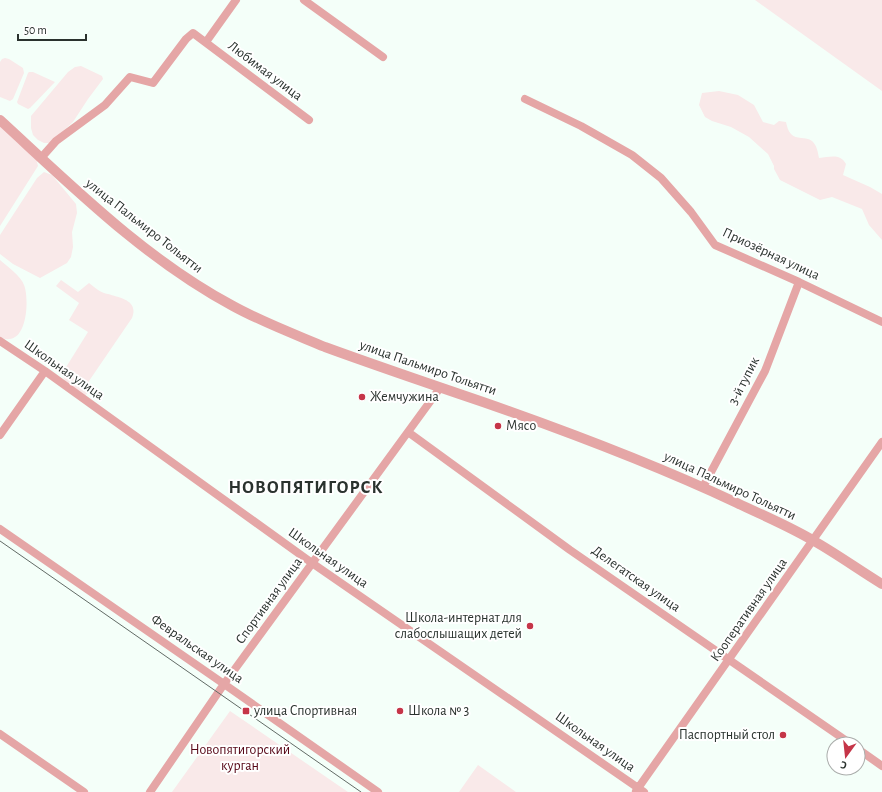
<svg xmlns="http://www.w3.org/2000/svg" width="882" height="792" viewBox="0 0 882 792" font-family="'Alegreya Sans',sans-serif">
<rect width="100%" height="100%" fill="#f4fff9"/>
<path fill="#f9e9e9" d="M755 0H882V91Z
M5 58 9 59 23 68 24 73 13 99 10 101 0 97V62L2 59Z
M81 66 102 76 103 79 88 99 73 122 50 143H44L38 140 33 135 31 128V116L68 72 75 67Z
M29 72H33L55 82 30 108 28 109 18 104 17 102 28 73Z
M719 91 738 95 754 105 763 122 774 125 779 121 786 122C787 126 788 131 791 134 796 140 806 136 812 141 817 145 818 153 819 158 830 157 840 153 846 164L843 175 870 187 882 194V240L869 225 862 209 832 197 820 200 780 180 774 169V166L768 154 749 137 731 127 712 121 705 117 699 105 702 93Z
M0 126 36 158 38 166 0 226Z
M44 172 52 175 76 204 77 213 72 232 73 247 71 257 67 263 40 278 13 264 0 254V235L37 178Z
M0 260C7 266 21 276 24 285 29 297 28 338 9 339 7 340 2 338 0 337Z
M61 280 78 292 89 283C94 287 101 293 108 294 120 298 139 300 132 318L89 381 87 394 84 396C75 390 62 384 63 372L88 332 69 320 79 303 56 286Z
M230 711 348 792H172Z
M478 765 516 792H459Z"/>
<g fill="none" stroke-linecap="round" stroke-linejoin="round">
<path stroke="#e5a6a6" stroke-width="8" d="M304 0 383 57
M206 42 236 0
M525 99 581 126 632 155 661 178 691 212 715 245 799 282 882 322
M41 158 56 141 105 105 130 77 153 83 186 39 193 33 309 120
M0 341 45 371 312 563 644 792
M408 432 570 550 851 744
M0 435 45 371
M703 487 765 371 799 282
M0 529 224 684 378 792
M0 734 84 792
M858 749 882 766
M636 791 882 442
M150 792 224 684 440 388"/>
<path stroke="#e5a6a6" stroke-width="10" d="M0 120C73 187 145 259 233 306 262 322 294 334 325 347 377 366 430 384 483 402 569 432 654 464 737 503 762 515 789 526 814 541 837 554 859 570 882 584"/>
<path stroke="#626b66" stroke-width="1" d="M0 541 361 792"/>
</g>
<g fill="#c53548" stroke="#fff" stroke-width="1.5">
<circle cx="362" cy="397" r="4"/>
<circle cx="498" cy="426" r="4"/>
<circle cx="530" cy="626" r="4"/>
<rect x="242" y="707" width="8" height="8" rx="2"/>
<circle cx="400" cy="711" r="4"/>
<circle cx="783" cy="735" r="4"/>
</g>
<g text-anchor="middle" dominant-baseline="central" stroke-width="4" stroke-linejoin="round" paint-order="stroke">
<g font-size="14" fill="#2a322e" stroke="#fff">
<text transform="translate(265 71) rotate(37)">Любимая улица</text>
<text transform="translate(144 226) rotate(38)">улица Пальмиро Тольятти</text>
<text transform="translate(771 254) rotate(25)">Приозёрная улица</text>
<text transform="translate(428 368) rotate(19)">улица Пальмиро Тольятти</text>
<text transform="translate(64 370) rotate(35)">Школьная улица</text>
<text transform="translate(744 381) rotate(-63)">3-й тупик</text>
<text transform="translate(730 486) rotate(25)">улица Пальмиро Тольятти</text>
<text transform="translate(328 558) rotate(35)">Школьная улица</text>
<text transform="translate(636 579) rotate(35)">Делегатская улица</text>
<text transform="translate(269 601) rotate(-54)">Спортивная улица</text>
<text transform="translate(749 610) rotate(-55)">Кооперативная улица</text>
<text transform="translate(197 649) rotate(35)">Февральская улица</text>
<text transform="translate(595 742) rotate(35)">Школьная улица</text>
</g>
<g font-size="14" fill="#2a322e" stroke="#fff" text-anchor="start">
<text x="370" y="397">Жемчужина</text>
<text x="506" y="426">Мясо</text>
<text x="522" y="618" text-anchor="end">Школа-интернат для<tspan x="522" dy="16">слабослышащих детей</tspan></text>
<text x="254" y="711">улица Спортивная</text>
<text x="408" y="711">Школа № 3</text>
<text x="775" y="735" text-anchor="end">Паспортный стол</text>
</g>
<g font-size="14" fill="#560616" stroke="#fff">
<text x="240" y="750">Новопятигорский<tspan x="240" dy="16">курган</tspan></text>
</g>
<g font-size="18" font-weight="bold" letter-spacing="1" fill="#2a322e" stroke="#fff">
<text x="306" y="488">НОВОПЯТИГОРСК</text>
</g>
</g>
<g transform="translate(846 756) rotate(195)"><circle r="19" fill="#ffffff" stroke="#aaadab"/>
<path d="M0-3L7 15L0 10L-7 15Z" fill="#c53548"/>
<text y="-6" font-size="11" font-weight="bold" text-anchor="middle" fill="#2a322e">С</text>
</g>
<path d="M18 34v6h68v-6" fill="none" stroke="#2a322e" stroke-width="2"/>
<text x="24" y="34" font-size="12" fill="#2a322e" stroke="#ffffff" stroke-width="3" paint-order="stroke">50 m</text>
</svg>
